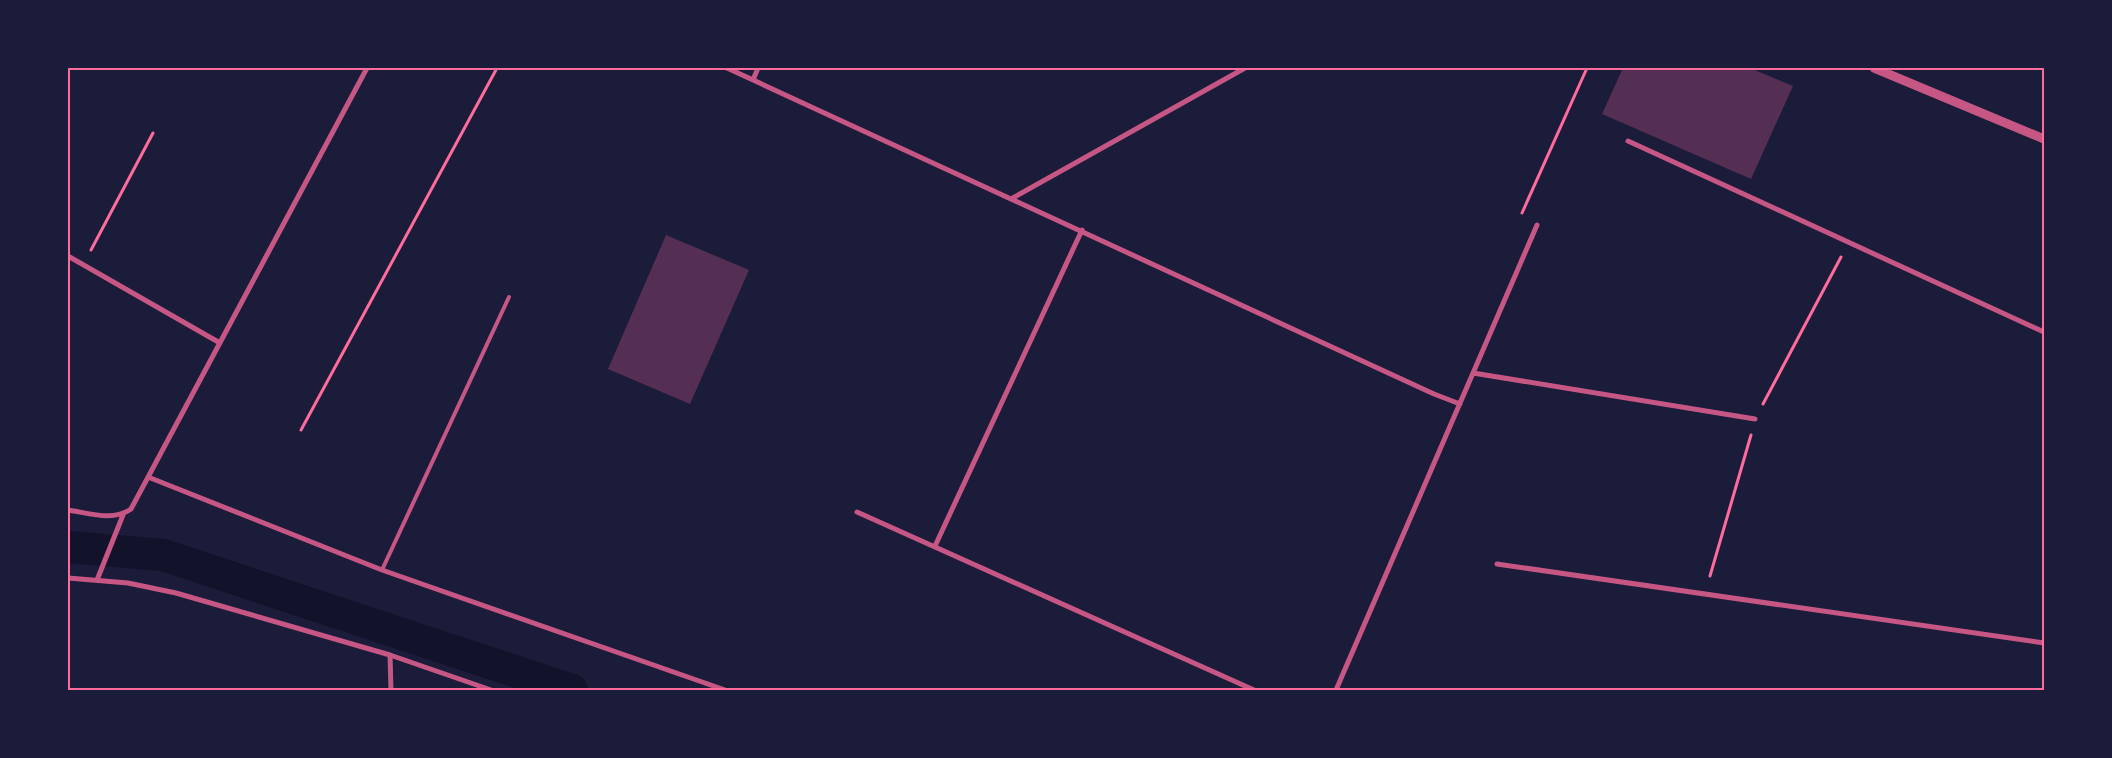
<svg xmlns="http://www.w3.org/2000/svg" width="2112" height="758" viewBox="0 0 2112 758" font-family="Manrope,sans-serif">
<rect width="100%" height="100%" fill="#1b1b3a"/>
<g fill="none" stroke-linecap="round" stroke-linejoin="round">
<path stroke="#12122b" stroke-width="32" d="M68 547 163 555 572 690"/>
</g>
<path fill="#542f53" d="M1623 68H1750L1793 86 1751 179 1602 114Z
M666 235 749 270 690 404 608 369Z"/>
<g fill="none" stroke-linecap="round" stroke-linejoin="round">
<path stroke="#ff6b9d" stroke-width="3" d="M1522 213 1587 68
M91 250 153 133
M1763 404 1841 257
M301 430 497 68
M1710 576 1751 435"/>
<path stroke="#c65784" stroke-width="4" d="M382 570 509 297"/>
<path stroke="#c65784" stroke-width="5" d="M727 68 1434 394 1460 404
M753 80 758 68
M1628 141 2044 332
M1011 199 1245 68
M68 256 220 343
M1473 373 1755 419
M148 477 382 570 725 690
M68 510C89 513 113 522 131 509L367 68
M857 512 1254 690
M935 546 1082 230
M1497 564 2044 643
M68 578 128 583 176 593 390 655 491 690
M97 580 123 515
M390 655 391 690
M1336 690 1537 225"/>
<path stroke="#c65784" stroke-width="9" d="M1874 68 2044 139"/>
</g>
<rect width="2112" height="758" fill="none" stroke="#1b1b3a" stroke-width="138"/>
<rect x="69" y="69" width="1974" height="620" fill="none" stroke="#ff6b9d" stroke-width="2"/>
</svg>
